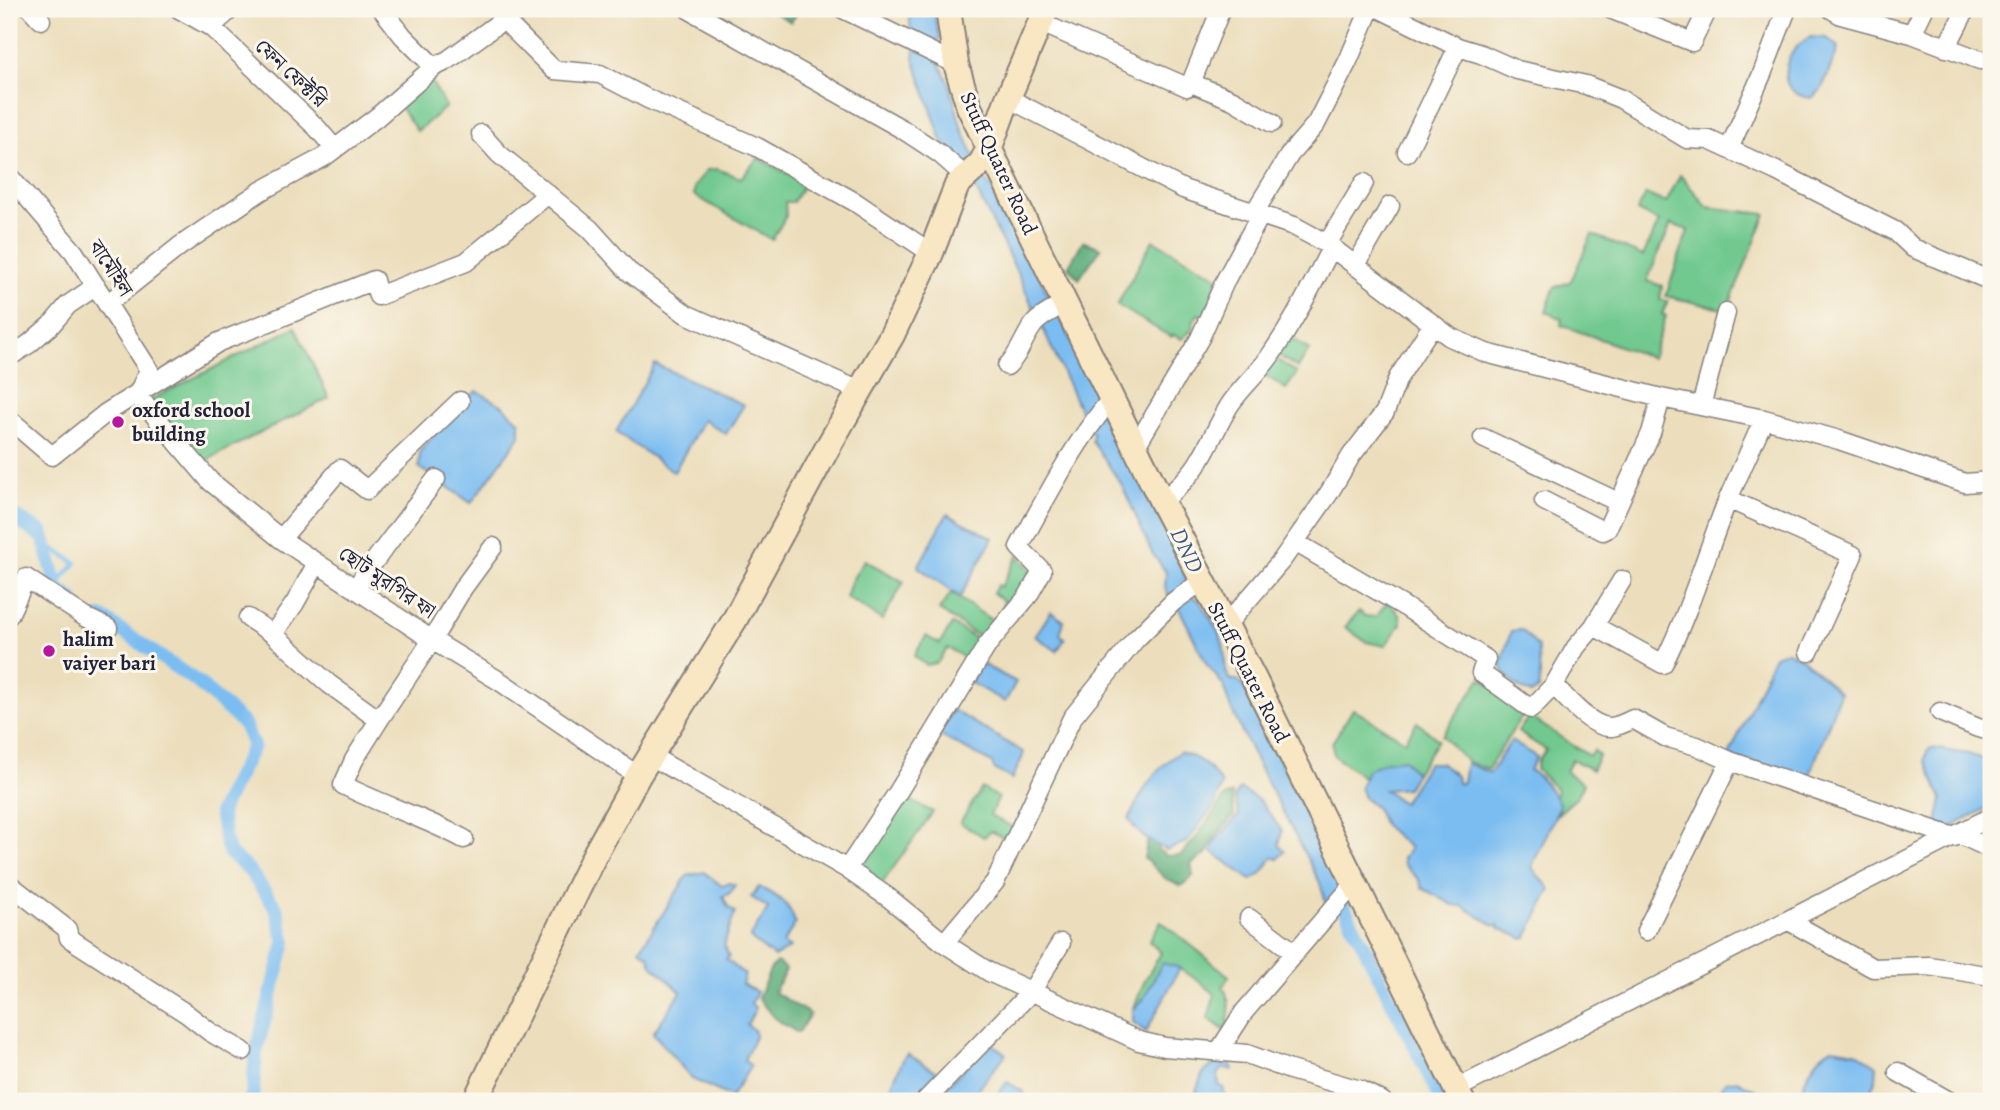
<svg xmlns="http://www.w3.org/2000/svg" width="2000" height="1110" viewBox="0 0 2000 1110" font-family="Alegreya,'Noto Serif Bengali',serif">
<rect width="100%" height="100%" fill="#fbf7ec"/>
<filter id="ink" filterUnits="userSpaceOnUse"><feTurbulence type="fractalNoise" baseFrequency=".0143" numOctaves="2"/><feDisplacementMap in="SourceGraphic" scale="14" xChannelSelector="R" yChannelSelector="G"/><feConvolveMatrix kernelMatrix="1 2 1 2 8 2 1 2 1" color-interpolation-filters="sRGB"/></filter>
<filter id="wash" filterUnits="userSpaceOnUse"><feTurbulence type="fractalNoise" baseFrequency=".00686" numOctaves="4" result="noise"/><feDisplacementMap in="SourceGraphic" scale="28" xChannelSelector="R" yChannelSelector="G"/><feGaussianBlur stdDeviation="1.57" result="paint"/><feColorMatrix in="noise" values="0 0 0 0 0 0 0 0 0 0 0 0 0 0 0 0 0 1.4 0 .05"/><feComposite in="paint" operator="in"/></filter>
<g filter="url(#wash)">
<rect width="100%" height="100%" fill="#ecdebc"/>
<path fill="#71c98f" stroke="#4a7665" stroke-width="2" d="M430 79 446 107 417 131 400 107Z
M758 158 793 176 803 186 793 202H785L786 216 772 240 694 195 695 186 707 170 717 169 741 178Z
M1680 175 1707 207 1766 214 1727 310 1666 296 1688 230 1671 224 1647 281 1662 286 1660 300 1668 301 1662 314 1666 316 1652 358 1561 325 1562 319 1546 312 1554 288 1571 281 1592 234 1643 256 1659 222 1637 211 1646 194 1666 203Z
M1153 240 1218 277 1208 318 1198 314 1193 322 1194 328 1182 339 1173 335 1171 337 1117 305Z
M295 327 329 398 203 462 150 400Z
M1288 335 1309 350 1298 368 1276 354Z
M1273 357 1297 373 1286 389 1262 373Z
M1018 555 1034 575 1010 612 1003 606 1004 601 993 593 998 585 1001 587Z
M864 560 904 582 882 620 846 597 851 582Z
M951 593 999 625 985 641 939 610Z
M1388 601 1400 616 1401 624 1385 646 1366 642 1345 627 1359 611 1365 616 1376 617Z
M952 624 983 643 971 662 948 648 937 663 926 665 914 656 926 636 940 644Z
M1481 678 1526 710 1488 769 1467 762 1442 736Z
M1353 709 1405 741 1417 722 1438 740 1416 773 1404 759 1365 778 1334 756 1332 743Z
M1529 716 1589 756 1594 750 1599 756 1592 770 1572 759 1566 772 1584 784 1577 797 1558 814 1560 805 1555 797 1557 790 1536 769 1538 761 1546 750 1518 732Z
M982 788 999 798 990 815 1016 829 1003 838 991 831 984 837 960 823Z
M900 795 933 812 881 885 853 867Z
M1161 921 1229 976 1223 986C1230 999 1232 1017 1224 1030L1208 1018 1215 994C1198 981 1183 967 1162 964L1143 1000 1133 1010 1145 980 1161 953 1149 941Z"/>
<path fill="#5cad7a" stroke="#3f685a" stroke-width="2" d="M759 9H800L791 22 768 9 763 12Z
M1083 241 1101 248 1079 279 1068 267Z
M1232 794 1234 815 1215 837 1206 854 1191 864 1193 876 1181 886 1167 880 1144 858 1148 838 1159 842 1158 850 1167 856 1181 855 1195 839 1224 797Z
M777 962 786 970 774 992 810 1014 798 1033 774 1018 758 998 771 968Z"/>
<path fill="#7cbdf1" stroke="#4f7096" stroke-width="2" d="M909 9H933L940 38 936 42 938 61 949 83 962 129 982 175 1001 201 1096 390 1095 399 1109 420 1165 529 1194 598 1199 600C1207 613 1217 627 1222 641 1227 654 1222 666 1229 679L1239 681 1246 690 1342 890 1327 907 1320 883 1251 751 1229 704 1223 685 1206 663 1181 612 1169 596 1165 588 1166 572 1152 553 1122 485 1092 441 1093 433 1082 418 1083 416 1015 268 963 164 942 141 914 59 916 39 911 36Z
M1812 37 1827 38 1838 47 1837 52 1822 88 1812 98C1770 95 1784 46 1812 37Z
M655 364 744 405 726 434 703 420 674 472 616 432Z
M477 391 502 405 520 422V436L471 503 419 467 420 451 461 403Z
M947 514 993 538 960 597 918 567Z
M1051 612 1064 621 1060 634 1065 639 1057 651 1035 636Z
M1522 630 1538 647C1537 663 1543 673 1539 689L1531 694C1516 687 1507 680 1501 665L1511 631Z
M1787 651 1803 659 1840 693 1807 783 1729 756 1774 656Z
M982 664 1016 682 1005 702 969 682Z
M953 710 1023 752V756L1012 779 994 769 992 763 939 735Z
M1511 741 1537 757 1529 770C1543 777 1552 792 1560 805L1532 866C1537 879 1546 880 1550 890L1527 937 1524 939 1499 928V925L1495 926 1462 906 1453 905 1422 888 1419 880 1403 863V858L1410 848 1384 825 1376 808 1364 798 1360 787 1367 770 1386 761 1404 759 1416 773 1407 788 1384 790 1403 803 1428 763H1441L1456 776 1457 782 1459 784 1463 782 1466 763 1490 773Z
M1931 748 1969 754 1991 762V806L1948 829 1937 824 1942 799 1925 760 1927 751Z
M1180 752C1199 757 1210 767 1222 784L1215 804 1187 842 1167 850C1150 842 1138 836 1129 819 1141 792 1155 768 1180 752Z
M1240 789 1260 801 1282 831 1279 845 1285 851 1278 859 1273 857 1260 875 1251 880 1211 851 1215 841 1239 815 1235 797Z
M704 872 722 886 730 883 735 885 729 894 723 896 728 907 735 912 724 945 729 957 726 959 745 975 742 984 757 992 751 1004 756 1008 747 1025 755 1031V1037L744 1060 751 1066 731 1097 692 1079 653 1033 681 992 652 965 649 956 640 949 687 876Z
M759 887C777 896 791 903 795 924L783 943 790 948 774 957 750 938 768 908 751 897Z
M1162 963 1180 968 1146 1032 1133 1022V1010L1143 1000Z
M989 1042 1006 1054 973 1096 980 1101H933Z
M1832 1048 1856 1052 1877 1066 1876 1079 1866 1101H1802L1799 1095C1807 1076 1813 1058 1832 1048Z
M908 1054 943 1076 918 1101H908L891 1087 904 1057Z
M1214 1064H1231L1233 1070 1223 1068 1218 1075 1219 1086 1223 1087 1226 1101H1201L1196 1091 1203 1073Z
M1737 1080 1776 1101H1712L1725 1082Z
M1007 1082 1024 1092 1021 1101H993Z"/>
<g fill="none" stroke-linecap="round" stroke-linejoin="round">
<path stroke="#7cbdf1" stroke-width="4.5" d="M9 521 76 563 54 587 52 586"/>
<path stroke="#7cbdf1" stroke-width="14" d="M9 513 42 532 58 589 72 599
M101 617 196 681 244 724 253 746 220 812 226 844 230 854 249 870 276 908 285 942 256 1052 253 1093 249 1101
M1337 893 1442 1101"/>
</g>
</g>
<g filter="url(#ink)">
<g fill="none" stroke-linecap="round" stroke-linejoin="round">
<defs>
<path id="street" d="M31 9 41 20
M179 9 211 27 317 128 335 149
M382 9 403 36 434 67
M688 9 902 129 940 154 966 177
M843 9 956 64
M1380 9 1458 47 1481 54 1517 70 1586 85 1621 99 1687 139 1709 140 1776 171 1895 231 1913 248 1991 281
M1610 9 1692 42 1708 9
M1831 9 1841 15 1912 34
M1924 9 1912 34 1980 60H1991
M504 20 554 70 600 74 648 99 757 147 855 202 931 253
M1039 22 1187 87 1191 83 1233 100 1272 123
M211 27 231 9
M1946 48 1966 9
M1191 83 1221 9
M1008 98 1183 189 1294 226 1327 244 1450 337 1486 353 1661 398 1764 419 1839 440 1965 483 1991 481
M481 134 499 154 590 229 628 271 686 314 860 391
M1729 149 1762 74 1787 9
M1407 152 1458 47
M9 176 74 252 149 370 139 391
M1327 244 1364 183
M1356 265 1390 206
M107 304 180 246 261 191 324 157 377 117 434 67 448 60 518 9
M9 357 29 344 52 324 68 305 96 286
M1007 366C1020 354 1022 341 1032 327 1038 317 1054 310 1065 303
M137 395 210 481 281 539 432 640 501 682 638 776
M1701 406 1726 313
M9 419 52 456 106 413 219 342 374 280 378 296 466 262 548 194
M1764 419 1728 499 1853 555 1809 652
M1483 438 1618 502
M1136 446 1200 338 1226 279 1260 216 1257 208 1290 154 1316 124 1348 61 1370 9
M1544 501 1603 531 1607 529 1651 433 1661 398
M1162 502C1176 489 1192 475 1201 458 1211 441 1219 423 1229 406 1241 387 1258 374 1270 356 1294 322 1313 284 1331 248
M281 539 340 469 367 490 460 401
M1295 542 1405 607 1486 659 1481 673 1531 709 1554 685 1576 647 1594 626 1622 580
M356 589 364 575 436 479
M9 615 26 578 85 617 108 628
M248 618 273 634 329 684 379 720
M1227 624 1282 560 1329 493 1351 456 1385 412 1398 378 1433 324
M1594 626 1663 664C1690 611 1706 554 1728 499
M273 634 295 603 317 563
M1554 685C1566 698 1592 729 1612 727 1618 726 1627 722 1633 719L1665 737 1697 746 1730 761 1954 837
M1940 712 1978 728 1991 731
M651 756 847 869 889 898 944 943 989 972 1139 1041 1165 1047 1247 1054 1290 1070 1360 1090 1382 1101
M1959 834 1991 849
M464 839C425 818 382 805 343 785L354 760 379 720 432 640 463 588 493 547
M847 869 898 792 988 644 1028 596 1042 571 1019 547C1047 496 1074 443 1112 398
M9 884 67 929 69 938 187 1014 210 1032 243 1051
M1249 918 1295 953
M1789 921 1873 968 1929 966 1991 976
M1646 931 1730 761
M944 943 995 882 1072 718 1135 640 1173 602 1202 581
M1219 1051 1244 1012 1354 884
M1898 1072 1949 1101
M1456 1089 1991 817
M925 1101 1031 992 1061 943"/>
<path id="secondary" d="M948 9 956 64 969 107 1162 502 1254 679 1462 1101
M475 1101 596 852 638 776 734 621 829 445 892 335 931 253 957 185 981 163 990 147 1008 98 1046 9"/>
</defs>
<use href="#street" stroke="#87807c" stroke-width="21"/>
<use href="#secondary" stroke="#87807c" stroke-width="28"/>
<use href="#street" stroke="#fff" stroke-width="18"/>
<use href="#secondary" stroke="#f9e7c3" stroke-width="24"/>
</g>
</g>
<g fill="#b5179e" stroke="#fbf7ec" stroke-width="2.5">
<circle cx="118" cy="422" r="7"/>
<circle cx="49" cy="651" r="7"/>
</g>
<g text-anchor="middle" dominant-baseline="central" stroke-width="6" stroke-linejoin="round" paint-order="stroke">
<g font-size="21" fill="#22223b" stroke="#fbf7ec">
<text transform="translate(291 73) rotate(43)">ফেন ফেক্টরি</text>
<text transform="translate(999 163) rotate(65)">Stuff Quater Road</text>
<text transform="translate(111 268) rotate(57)">বামৌইল</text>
<text transform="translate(387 582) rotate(34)">ছোট মুরগির ফা</text>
<text transform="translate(1249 672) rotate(63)">Stuff Quater Road</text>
</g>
<g font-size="21" font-weight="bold" fill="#22223b" stroke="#fbf7ec" text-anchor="start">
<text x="132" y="410">oxford school<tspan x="132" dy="24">building</tspan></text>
<text x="63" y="639">halim<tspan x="63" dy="24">vaiyer bari</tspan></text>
</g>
<g font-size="23" font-style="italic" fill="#42587b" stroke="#fbf7ec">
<text transform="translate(1187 550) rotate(64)">DND</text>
</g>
</g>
<rect width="2000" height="1110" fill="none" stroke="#fbf7ec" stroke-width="35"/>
</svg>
